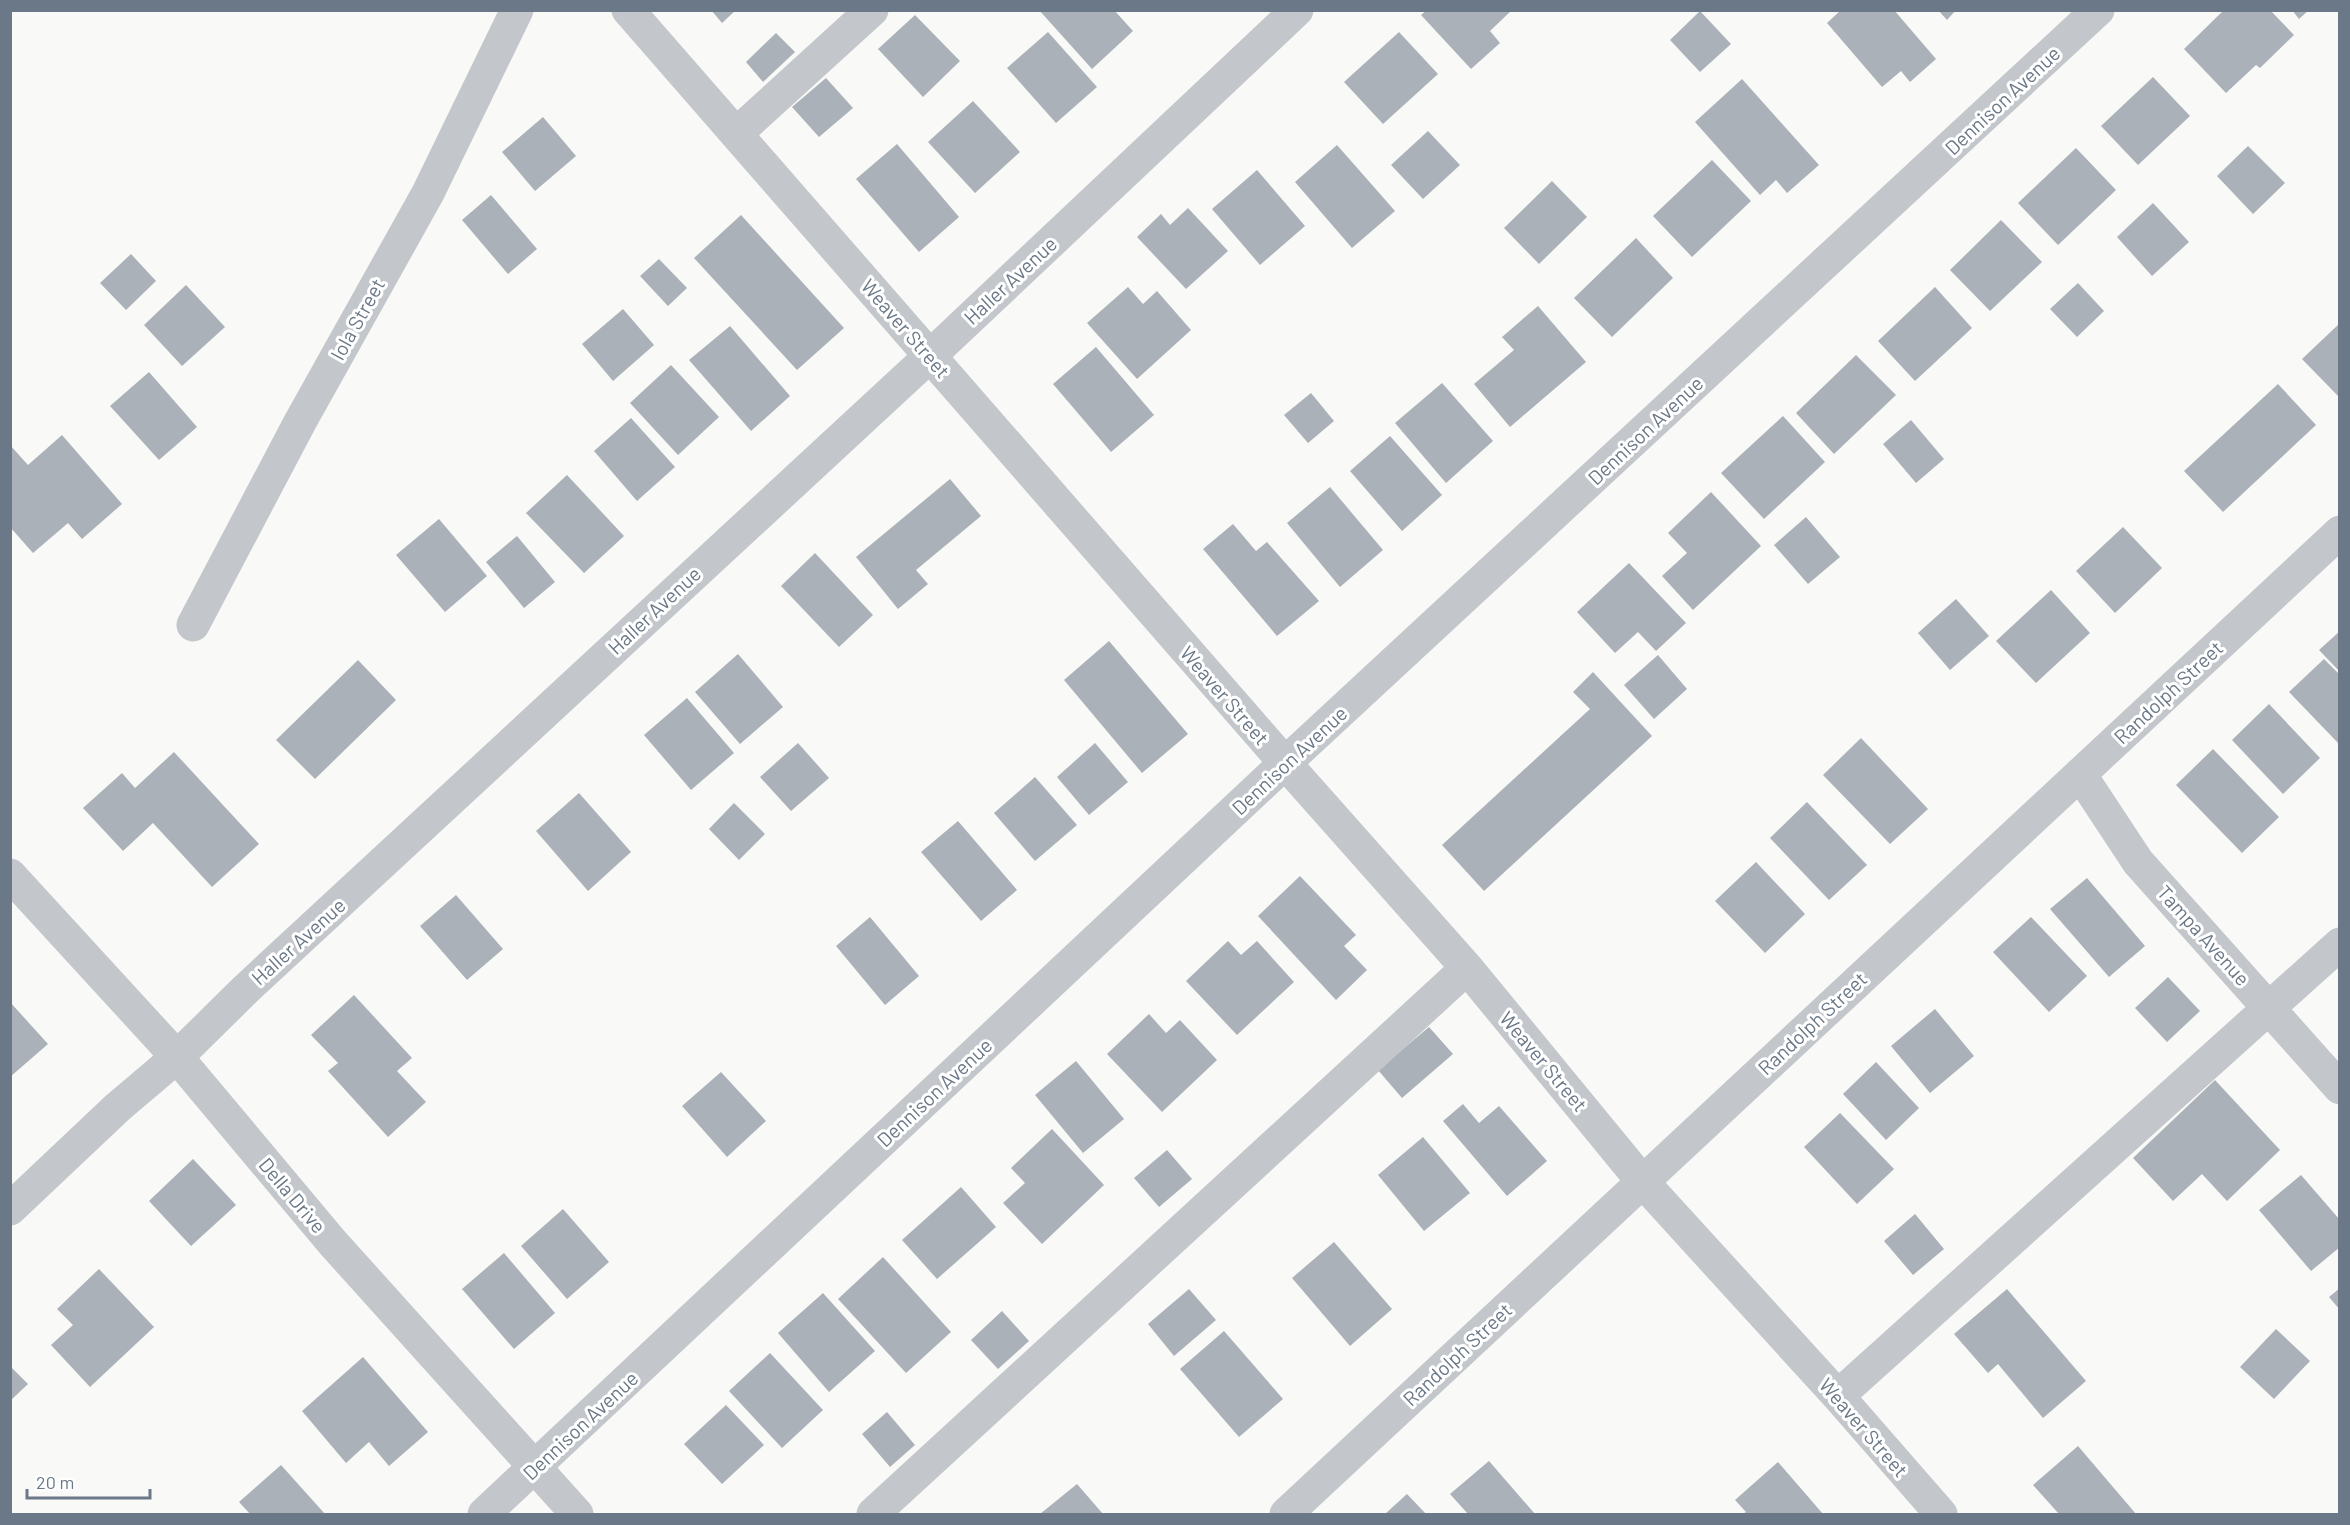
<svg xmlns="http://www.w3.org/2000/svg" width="2350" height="1525" viewBox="0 0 2350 1525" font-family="Barlow,sans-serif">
<rect width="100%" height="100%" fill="#f9f9f7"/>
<path fill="#aab1b8" d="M711 10H736L722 23Z
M1039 10H1114L1133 31 1092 69Z
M1427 10H1512L1490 31 1500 43 1471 69 1421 15Z
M1841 10H1894L1936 59 1910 82 1901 71 1882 87 1827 23Z
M1938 10H1956L1947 20Z
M2224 10H2270L2294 35 2260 68 2256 65 2226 93 2184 49Z
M2292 10H2309L2299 19Z
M1700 11 1731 44 1700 72 1670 40Z
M915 15 960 61 923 97 878 49Z
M1048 32 1097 87 1056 123 1007 68Z
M1399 32 1438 74 1383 124 1344 82Z
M776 33 795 52 763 82 746 62Z
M2153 77 2190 116 2138 165 2101 126Z
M826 78 853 108 819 137 792 107Z
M1742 79 1819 165 1787 193 1776 180 1760 195 1695 122Z
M973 101 1020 152 975 193 928 142Z
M543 117 576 156 535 191 502 152Z
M1428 131 1460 165 1423 199 1391 165Z
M897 144 959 217 919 252 856 179Z
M1337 145 1395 211 1352 248 1295 182Z
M2248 146 2285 183 2253 214 2217 176Z
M2076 148 2116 190 2058 245 2018 203Z
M1712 160 1751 201 1692 257 1653 216Z
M1257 170 1305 226 1260 265 1212 209Z
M1552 181 1587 217 1539 264 1504 228Z
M491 195 537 249 508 274 462 220Z
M2153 203 2189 242 2152 276 2117 237Z
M1188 208 1228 251 1186 289 1137 237 1161 214 1170 225Z
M741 215 844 328 797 370 694 258Z
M2001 220 2042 262 1990 311 1950 270Z
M1636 238 1673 278 1612 337 1574 298Z
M131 254 156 281 126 310 100 283Z
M659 259 687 288 668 306 640 276Z
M2078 283 2104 311 2077 337 2050 309Z
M186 285 225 327 182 366 144 325Z
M1128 287 1143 304 1157 291 1191 330 1137 379 1087 323Z
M1935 287 1972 328 1915 381 1878 341Z
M1538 306 1586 362 1510 427 1474 384 1514 350 1502 337Z
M623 309 654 345 613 381 582 344Z
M2340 323V398L2302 359Z
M730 326 790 396 751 431 689 360Z
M1096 347 1154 415 1111 452 1053 384Z
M1856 355 1896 395 1834 454 1796 413Z
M671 365 719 417 678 455 630 403Z
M149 372 197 427 159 460 110 406Z
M1442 383 1493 441 1446 483 1395 423Z
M2278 384 2316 425 2223 512 2184 471Z
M1311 393 1334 421 1308 443 1284 415Z
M1783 416 1825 462 1764 519 1721 473Z
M631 418 675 467 637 501 594 451Z
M1911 420 1944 459 1916 483 1883 444Z
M62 435 122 504 82 539 68 523 33 553 10 527V445L28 465Z
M1390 436 1442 495 1402 531 1350 471Z
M567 475 624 536 584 573 526 513Z
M950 479 981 516 916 570 928 584 898 609 856 557Z
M1330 487 1383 550 1340 587 1287 523Z
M1711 492 1761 546 1693 610 1662 576 1687 553 1668 533Z
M1806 517 1840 557 1808 584 1774 545Z
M439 519 487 576 445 612 396 555Z
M1233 524 1256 551 1267 542 1319 601 1277 636 1203 549Z
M2123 527 2162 568 2115 613 2076 571Z
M517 536 555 582 524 608 486 562Z
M815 553 873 615 839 647 781 586Z
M1629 563 1686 623 1656 651 1638 632 1615 653 1577 612Z
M2051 590 2090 633 2036 683 1996 641Z
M1956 599 1989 636 1950 670 1918 633Z
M2340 631V672L2319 650Z
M1109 641 1188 734 1142 773 1064 680Z
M738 654 783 707 740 744 695 692Z
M1658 655 1687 689 1654 719 1624 685Z
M2324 659 2340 675V745L2289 692Z
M358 660 396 700 315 779 276 740Z
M1593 672 1652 736 1484 891 1442 845 1590 709 1573 692Z
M687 698 734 753 691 790 644 735Z
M2269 704 2320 758 2283 794 2232 740Z
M1861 738 1928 809 1890 844 1823 775Z
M798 743 829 778 791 811 760 777Z
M1095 743 1128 782 1089 815 1057 777Z
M2213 749 2279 817 2242 853 2176 785Z
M174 752 259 844 212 887 153 823 123 851 83 808 122 773 135 788Z
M1035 777 1077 825 1035 861 994 813Z
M579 793 631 852 588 891 536 831Z
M1807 802 1867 865 1829 900 1770 838Z
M734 803 765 834 739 860 709 829Z
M958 821 1017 890 981 921 921 852Z
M1756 862 1805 914 1765 953 1715 901Z
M1300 876 1356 935 1344 946 1367 970 1336 1000 1258 916Z
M2087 878 2145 946 2109 977 2050 909Z
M456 895 503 949 467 980 420 926Z
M870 917 919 976 885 1005 836 946Z
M2031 917 2087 976 2049 1012 1993 952Z
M1228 941 1241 955 1257 941 1294 982 1237 1035 1186 981Z
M2168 977 2200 1011 2167 1042 2135 1008Z
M354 995 412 1058 397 1071 426 1102 388 1137 328 1071 338 1063 311 1035Z
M10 1002 48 1044 10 1077Z
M1935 1009 1974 1056 1930 1093 1891 1046Z
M1149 1014 1166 1033 1180 1020 1217 1060 1162 1112 1107 1054Z
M1429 1027 1453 1054 1402 1098 1378 1070Z
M1076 1061 1124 1119 1083 1153 1035 1095Z
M1876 1062 1919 1108 1886 1140 1843 1094Z
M721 1072 766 1121 727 1157 682 1106Z
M2215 1080 2280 1150 2227 1201 2202 1174 2173 1201 2133 1158Z
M1463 1104 1479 1123 1499 1106 1547 1161 1507 1196 1443 1121Z
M1840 1113 1894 1169 1857 1204 1804 1147Z
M1052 1129 1104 1185 1042 1244 1003 1203 1025 1183 1011 1168Z
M1423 1137 1470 1193 1424 1231 1378 1175Z
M1167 1150 1192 1179 1159 1207 1134 1178Z
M193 1159 236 1205 191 1246 149 1201Z
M2301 1175 2340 1220V1247L2311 1271 2259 1210Z
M961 1187 996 1227 937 1279 902 1240Z
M563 1209 609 1262 567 1299 521 1246Z
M1915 1214 1944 1249 1913 1275 1884 1241Z
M1334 1242 1392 1309 1350 1346 1292 1278Z
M504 1253 555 1313 514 1349 462 1289Z
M883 1257 951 1332 906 1373 838 1299Z
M99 1269 154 1327 90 1387 51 1345 73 1325 57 1309Z
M2340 1288V1310L2329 1297Z
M1189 1289 1216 1320 1174 1356 1148 1324Z
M2007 1289 2086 1381 2043 1418 1998 1364 1988 1373 1954 1334Z
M823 1293 875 1351 829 1392 778 1333Z
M1002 1311 1029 1341 998 1369 971 1340Z
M2276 1329 2310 1361 2274 1399 2240 1367Z
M1224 1331 1283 1399 1239 1437 1180 1369Z
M770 1353 823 1410 782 1448 729 1391Z
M363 1357 428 1432 389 1466 369 1442 346 1463 302 1411Z
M10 1366 28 1384 10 1401Z
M726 1405 764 1445 722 1484 684 1444Z
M887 1412 915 1445 890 1467 862 1434Z
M2078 1446 2136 1514H2059L2033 1485Z
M1489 1461 1535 1514H1468L1450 1494Z
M1778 1462 1823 1514H1743L1746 1512 1735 1500Z
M281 1465 325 1514H250L239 1502Z
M1077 1484 1103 1514H1040Z
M1407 1494 1426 1514H1385Z"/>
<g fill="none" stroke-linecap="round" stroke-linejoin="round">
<path stroke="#c3c6ca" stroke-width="33" d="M628 10 1285 763 1467 968 1642 1181 1838 1396 1941 1514
M736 134 872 10
M193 625 300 422 428 193 517 10
M2080 774 2138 862 2340 1088
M10 875 177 1057 332 1242 577 1514
M10 1209 118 1107 177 1057 246 989 930 356 1297 10
M1838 1396 2340 944
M484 1514 1285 763 2098 10
M873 1514 1467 968
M1286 1514 2340 532"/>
</g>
<g text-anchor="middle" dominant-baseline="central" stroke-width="6" stroke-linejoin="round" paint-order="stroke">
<g font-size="20" fill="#6a7887" stroke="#fff">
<text transform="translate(2002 100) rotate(-43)">Dennison Avenue</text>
<text transform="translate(1010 280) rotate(-43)">Haller Avenue</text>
<text transform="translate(357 319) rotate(-61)">Iola Street</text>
<text transform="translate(906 328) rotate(49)">Weaver Street</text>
<text transform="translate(1645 430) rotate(-43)">Dennison Avenue</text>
<text transform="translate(654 610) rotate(-43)">Haller Avenue</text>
<text transform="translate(2168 692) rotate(-43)">Randolph Street</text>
<text transform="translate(1225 695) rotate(49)">Weaver Street</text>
<text transform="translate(1289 760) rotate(-43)">Dennison Avenue</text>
<text transform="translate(2204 935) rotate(48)">Tampa Avenue</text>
<text transform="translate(298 941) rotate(-42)">Haller Avenue</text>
<text transform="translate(1812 1023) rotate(-43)">Randolph Street</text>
<text transform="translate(1544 1061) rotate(50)">Weaver Street</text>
<text transform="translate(934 1092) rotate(-43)">Dennison Avenue</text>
<text transform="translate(293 1195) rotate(50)">Della Drive</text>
<text transform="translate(1457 1354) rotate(-43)">Randolph Street</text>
<text transform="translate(580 1425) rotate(-43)">Dennison Avenue</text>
<text transform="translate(1864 1427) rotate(49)">Weaver Street</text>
</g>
</g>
<rect width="2350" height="1525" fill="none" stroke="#6a7887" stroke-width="24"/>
<path d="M27 1489v9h123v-9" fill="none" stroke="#6a7887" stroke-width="3"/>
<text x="36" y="1489" font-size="18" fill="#6a7887" stroke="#ffffff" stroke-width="4.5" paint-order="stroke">20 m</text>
</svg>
